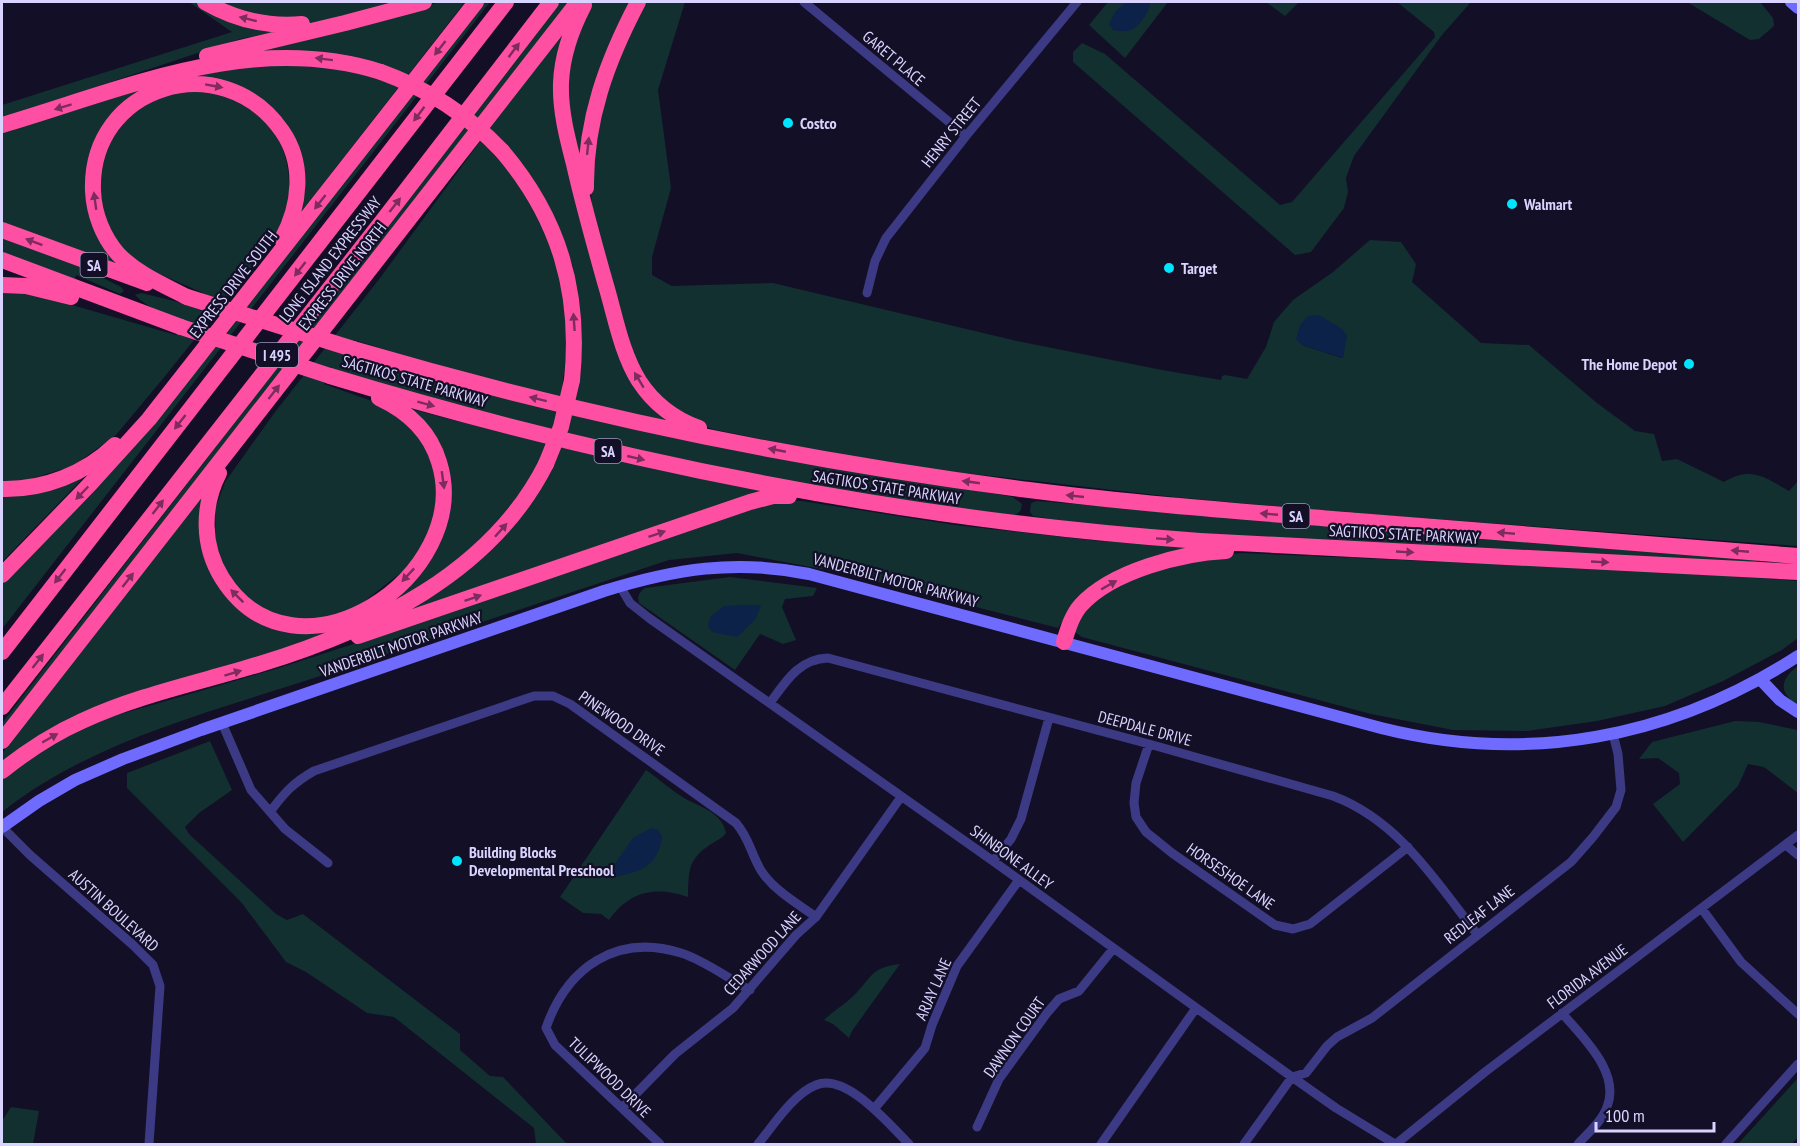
<svg xmlns="http://www.w3.org/2000/svg" width="1800" height="1146" viewBox="0 0 1800 1146" font-family="'PT Sans Narrow',sans-serif">
<rect width="100%" height="100%" fill="#130f26"/>
<path fill="#12302f" fill-rule="evenodd" d="M189 2H408L393 8 240 39 2 118V105L232 32Z
M438 2H465L298 216 304 176 246 92 152 88 89 168 120 261 116 267 2 224V132L145 87 220 69 268 65H382L325 52H240L416 10Z
M483 2H490L2 629V583L93 490Z
M560 2H568L2 728V723Z
M593 2H633L581 157 576 158 566 105 572 39Z
M643 2H685L658 90 671 188 652 257V275L672 286 773 283 1017 341 1162 370 1221 380 1222 376 1225 375 1247 379 1266 347 1274 322 1293 300 1333 272 1370 240 1401 242 1416 264 1412 282 1481 343 1529 345 1597 403 1635 431 1654 434 1662 461 1677 459 1724 482C1751 466 1764 477 1789 491L1798 481V546L1339 512 1173 497 1035 481 909 467 804 448 712 429 683 417 659 402 639 371 592 216 590 162 602 95ZM1302 345 1344 348 1343 357 1342 358Z
M1108 2H1168L1125 58 1089 25Z
M1266 2H1299L1285 16Z
M1397 2H1471L1442 35 1354 156 1346 178 1348 192 1344 208 1311 252 1295 255 1073 62V52L1082 43 1105 54 1280 205 1292 202 1435 37 1434 32Z
M1687 2H1760L1773 18 1774 26 1759 39 1750 40Z
M563 31 555 75 604 301 669 421 511 388 354 340 350 354 771 456 1013 497 1022 504C1021 511 1020 513 1014 515L875 500 632 453 329 370 324 384 383 405 412 425 430 453 438 490 430 535 407 568 357 607 325 620H291L256 606 228 580 216 548 215 510 225 482 275 412 380 278 481 140C507 168 535 201 549 238 555 256 564 291 566 310 570 336 565 363 562 388L581 344 573 266 546 203 488 129Z
M187 89C201 91 220 91 233 97 279 119 297 164 286 212 284 221 279 230 275 238L166 375 116 435 73 466 20 482 2 481V293L34 294 176 335 181 321C165 314 147 308 135 295L141 293 199 307 203 293 137 264 115 242 98 204 100 161 120 124 152 99Z
M2 236 79 266 121 287 124 291 120 294 76 275 74 282 2 255Z
M403 407 511 435 776 493 398 615 460 575 531 479 476 548 406 595 299 646 162 688 2 764V753L203 495 228 596 307 632 411 578 449 492Z
M84 477 2 562V493Z
M785 500 802 501 955 525 1098 541 1215 547 1076 602 1058 628 847 574 737 553 669 560C548 600 428 640 308 680 203 714 89 743 2 812V779L27 758 70 734 104 719 279 668 415 624 767 502Z
M1037 501 1757 558 1758 565 1121 530 1033 516 1030 512 1031 503Z
M1243 553 1676 572 1798 581V638L1782 650 1723 681 1665 706 1597 721 1527 731 1453 730 1371 714 1082 637 1076 633 1073 627 1089 602 1129 578 1205 556Z
M730 577 817 588 813 596 785 599 782 607 796 640 783 644 760 634 735 670 639 603C637 596 639 592 645 588Z
M1798 666V705C1778 693 1780 679 1798 666Z
M1735 721 1759 722 1798 730V793L1764 767 1748 764 1738 786 1683 842 1653 804 1680 784 1679 773 1658 758 1639 759 1652 742Z
M210 741 232 790 199 813 185 827 189 834 276 914 287 920 303 914 460 1034V1050L490 1076 503 1077 567 1144H536L534 1128 394 1017 367 1013 306 972 286 962 241 902 127 788V773Z
M646 770C659 779 671 790 684 798 700 807 722 812 726 833 722 839 717 840 711 844 687 860 689 871 688 897 655 886 630 891 609 920L601 914 583 913 560 897Z
M900 964 852 1031 849 1038 833 1024 824 1020C832 1012 842 1006 850 999 872 980 867 968 900 964Z
M1798 1078V1137L1792 1144H1738Z
M11 1107 39 1111 33 1144H2V1121Z"/>
<path fill="#0c2248" d="M1126 2H1150C1150 9 1147 13 1143 19 1134 31 1128 33 1113 30L1109 24 1115 12Z
M1319 315 1342 329 1347 336 1343 358 1302 345 1296 339 1300 325 1308 316Z
M744 605H761L755 620 737 637 712 632 708 626 710 617 724 606Z
M651 828 658 830 662 836C659 868 637 873 609 878L611 869 633 838Z"/>
<g fill="none" stroke-linecap="round" stroke-linejoin="round">
<path stroke="#3d3a85" stroke-width="9" d="M804 2 966 136
M867 293 875 261 886 238 966 136 1077 2
M620 586 630 603 649 618 993 861 1292 1077 1336 1108 1395 1144
M770 703C786 681 799 659 828 658L1149 744 1333 796C1398 820 1436 881 1477 934
M222 723 251 790 285 829 328 863
M1149 744 1136 783 1134 803 1136 817 1146 832 1172 853 1275 925 1293 929 1310 924 1408 847
M270 812C284 793 293 783 314 771L534 696H553L570 704 736 823C750 839 751 855 762 872 775 891 798 904 816 917
M2 827 30 855 133 945 153 965 160 986 149 1144
M1786 845 1798 855
M993 861 1011 839 1021 819 1049 718
M1702 909 1741 962 1798 1014
M1562 1013C1582 1037 1621 1072 1607 1107 1602 1121 1588 1133 1578 1144
M622 1108 675 1054 733 1008 796 935 816 917 901 797
M874 1109 925 1048 932 1025 957 966 1019 880
M977 1127 999 1079 1047 1013 1059 999 1079 991 1113 949
M660 1144 555 1045 546 1028C567 967 617 933 681 953 704 960 729 979 750 990
M758 1144C773 1126 793 1094 816 1085 846 1072 890 1125 909 1144
M1101 1144 1196 1008
M1244 1144 1292 1077 1306 1073 1327 1046 1337 1037 1372 1018 1571 862 1593 837 1616 807 1621 790 1618 754 1613 734
M1396 1144 1485 1072 1798 835
M1726 1144 1798 1064"/>
<path stroke="#6f6bff" stroke-width="12" d="M1791 2 1798 8
M1760 679 1780 700 1798 712
M2 827 39 801 75 780 123 759 201 730 604 591C675 569 735 559 809 574L1381 728C1528 765 1671 738 1798 656"/>
<path stroke="#ff4fa3" stroke-width="16" d="M205 2C234 19 268 27 302 24
M584 5C571 30 562 55 561 83 560 110 567 137 574 164 583 204 594 243 605 282 615 315 621 352 639 381 654 404 674 419 699 428
M207 56 345 23 424 2
M2 125C124 89 252 31 381 72
M502 151C559 218 581 292 572 380
M586 188C585 120 607 61 638 2
M2 230 147 283
M2 260 181 327
M2 285 26 286 71 297
M187 297C164 285 137 274 118 254 103 237 94 214 93 191 89 85 222 45 282 131 305 164 300 206 282 239
M353 349C574 414 800 461 1029 490 1138 504 1248 512 1358 521 1505 533 1652 544 1798 556
M330 376C614 462 904 520 1200 541L1798 572
M219 473C202 506 202 546 222 578 295 695 475 576 439 462 430 432 407 411 379 398
M2 489C43 490 85 474 115 445
M2 575 91 483 149 419 476 2
M358 636 750 502 773 496H789
M1064 642C1068 629 1072 615 1081 605 1112 571 1182 553 1226 551
M2 652 506 2
M2 707 384 219 551 2
M2 741 578 2
M2 771C27 751 53 734 82 721 138 695 201 682 260 664 372 630 491 573 546 464"/>
<path stroke="#ff4fa3" stroke-width="16" d="M381 72C428 89 467 114 502 151
M187 297 353 349
M181 327 330 376
M546 464 561 427 572 380"/>
</g>
<defs><path id="oneway-solid" d="M-6-.8H1V-3.2L6.5 0L1 3.2V.8H-6Z" transform="scale(1.5)"/></defs>
<g fill="#7d2c5e">
<use href="#oneway-solid" transform="translate(248 19) rotate(-166)"/>
<use href="#oneway-solid" transform="translate(440 48) rotate(128)"/>
<use href="#oneway-solid" transform="translate(514 50) rotate(-53)"/>
<use href="#oneway-solid" transform="translate(324 59) rotate(-173)"/>
<use href="#oneway-solid" transform="translate(214 86) rotate(10)"/>
<use href="#oneway-solid" transform="translate(63 107) rotate(163)"/>
<use href="#oneway-solid" transform="translate(419 114) rotate(127)"/>
<use href="#oneway-solid" transform="translate(588 146) rotate(-84)"/>
<use href="#oneway-solid" transform="translate(95 201) rotate(-98)"/>
<use href="#oneway-solid" transform="translate(320 202) rotate(128)"/>
<use href="#oneway-solid" transform="translate(395 205) rotate(-52)"/>
<use href="#oneway-solid" transform="translate(34 242) rotate(-159)"/>
<use href="#oneway-solid" transform="translate(300 269) rotate(128)"/>
<use href="#oneway-solid" transform="translate(574 322) rotate(-94)"/>
<use href="#oneway-solid" transform="translate(639 380) rotate(-121)"/>
<use href="#oneway-solid" transform="translate(274 392) rotate(-52)"/>
<use href="#oneway-solid" transform="translate(538 399) rotate(-166)"/>
<use href="#oneway-solid" transform="translate(426 404) rotate(15)"/>
<use href="#oneway-solid" transform="translate(180 422) rotate(128)"/>
<use href="#oneway-solid" transform="translate(777 450) rotate(-169)"/>
<use href="#oneway-solid" transform="translate(636 458) rotate(13)"/>
<use href="#oneway-solid" transform="translate(443 480) rotate(82)"/>
<use href="#oneway-solid" transform="translate(971 482) rotate(-172)"/>
<use href="#oneway-solid" transform="translate(82 493) rotate(134)"/>
<use href="#oneway-solid" transform="translate(1075 496) rotate(-174)"/>
<use href="#oneway-solid" transform="translate(158 507) rotate(-52)"/>
<use href="#oneway-solid" transform="translate(1269 514) rotate(-175)"/>
<use href="#oneway-solid" transform="translate(501 530) rotate(-48)"/>
<use href="#oneway-solid" transform="translate(1506 533) rotate(-175)"/>
<use href="#oneway-solid" transform="translate(657 534) rotate(-19)"/>
<use href="#oneway-solid" transform="translate(1165 539) rotate(4)"/>
<use href="#oneway-solid" transform="translate(1740 551) rotate(-175)"/>
<use href="#oneway-solid" transform="translate(1405 552) rotate(3)"/>
<use href="#oneway-solid" transform="translate(1600 562) rotate(3)"/>
<use href="#oneway-solid" transform="translate(408 575) rotate(133)"/>
<use href="#oneway-solid" transform="translate(60 576) rotate(128)"/>
<use href="#oneway-solid" transform="translate(128 580) rotate(-52)"/>
<use href="#oneway-solid" transform="translate(1109 585) rotate(-29)"/>
<use href="#oneway-solid" transform="translate(237 596) rotate(-135)"/>
<use href="#oneway-solid" transform="translate(473 598) rotate(-19)"/>
<use href="#oneway-solid" transform="translate(38 661) rotate(-52)"/>
<use href="#oneway-solid" transform="translate(233 673) rotate(-17)"/>
<use href="#oneway-solid" transform="translate(50 738) rotate(-30)"/>
</g>
<g fill="#00e5ff" stroke="#130f26" stroke-width="2">
<circle cx="788" cy="123" r="6"/>
<circle cx="1512" cy="204" r="6"/>
<circle cx="1169" cy="268" r="6"/>
<circle cx="1689" cy="364" r="6"/>
<circle cx="457" cy="861" r="6"/>
</g>
<g text-anchor="middle" dominant-baseline="central" stroke-width="4.5" stroke-linejoin="round" paint-order="stroke">
<g fill="#130f26" stroke="#9e99be" stroke-width="1.5">
<rect x="80.5" y="253" width="27" height="24" rx="4.5"/>
<rect x="256" y="343" width="42" height="24" rx="4.5"/>
<rect x="594.5" y="439" width="27" height="24" rx="4.5"/>
<rect x="1282.5" y="504" width="27" height="24" rx="4.5"/>
</g>
<g font-size="15" font-weight="bold" fill="#d9d4ff">
<text x="94" y="265">SA</text>
<text x="277" y="355">I 495</text>
<text x="608" y="451">SA</text>
<text x="1296" y="516">SA</text>
</g>
<g font-size="16" fill="#d9d4ff" stroke="#130f26">
<text transform="translate(894 58) rotate(40)">GARET PLACE</text>
<text transform="translate(951 132) rotate(-51)">HENRY STREET</text>
<text transform="translate(330 259) rotate(-52)">LONG ISLAND EXPRESSWAY</text>
<text transform="translate(342 276) rotate(-52)">EXPRESS DRIVE NORTH</text>
<text transform="translate(233 284) rotate(-52)">EXPRESS DRIVE SOUTH</text>
<text transform="translate(415 381) rotate(16)">SAGTIKOS STATE PARKWAY</text>
<text transform="translate(887 487) rotate(9)">SAGTIKOS STATE PARKWAY</text>
<text transform="translate(1404 534) rotate(3)">SAGTIKOS STATE PARKWAY</text>
<text transform="translate(896 580) rotate(15)">VANDERBILT MOTOR PARKWAY</text>
<text transform="translate(401 644) rotate(-19)">VANDERBILT MOTOR PARKWAY</text>
<text transform="translate(622 723) rotate(35)">PINEWOOD DRIVE</text>
<text transform="translate(1145 728) rotate(15)">DEEPDALE DRIVE</text>
<text transform="translate(1012 857) rotate(36)">SHINBONE ALLEY</text>
<text transform="translate(1231 876) rotate(35)">HORSESHOE LANE</text>
<text transform="translate(114 910) rotate(42)">AUSTIN BOULEVARD</text>
<text transform="translate(1479 914) rotate(-38)">REDLEAF LANE</text>
<text transform="translate(762 953) rotate(-48)">CEDARWOOD LANE</text>
<text transform="translate(1587 976) rotate(-37)">FLORIDA AVENUE</text>
<text transform="translate(933 989) rotate(-66)">ARJAY LANE</text>
<text transform="translate(1014 1037) rotate(-55)">DAWNON COURT</text>
<text transform="translate(610 1077) rotate(44)">TULIPWOOD DRIVE</text>
</g>
<g font-size="16" font-weight="bold" fill="#d9d4ff" stroke="#130f26" text-anchor="start">
<text x="800" y="123">Costco</text>
<text x="1524" y="204">Walmart</text>
<text x="1181" y="268">Target</text>
<text x="1677" y="364" text-anchor="end">The Home Depot</text>
<text x="469" y="852">Building Blocks<tspan x="469" dy="18">Developmental Preschool</tspan></text>
</g>
</g>
<rect width="1800" height="1146" fill="none" stroke="#d9d4ff" stroke-width="6"/>
<path d="M1596 1122v9h118v-9" fill="none" stroke="#d9d4ff" stroke-width="3"/>
<text x="1605" y="1122" font-size="18" fill="#d9d4ff" stroke="#130f26" stroke-width="4.5" paint-order="stroke">100 m</text>
</svg>
